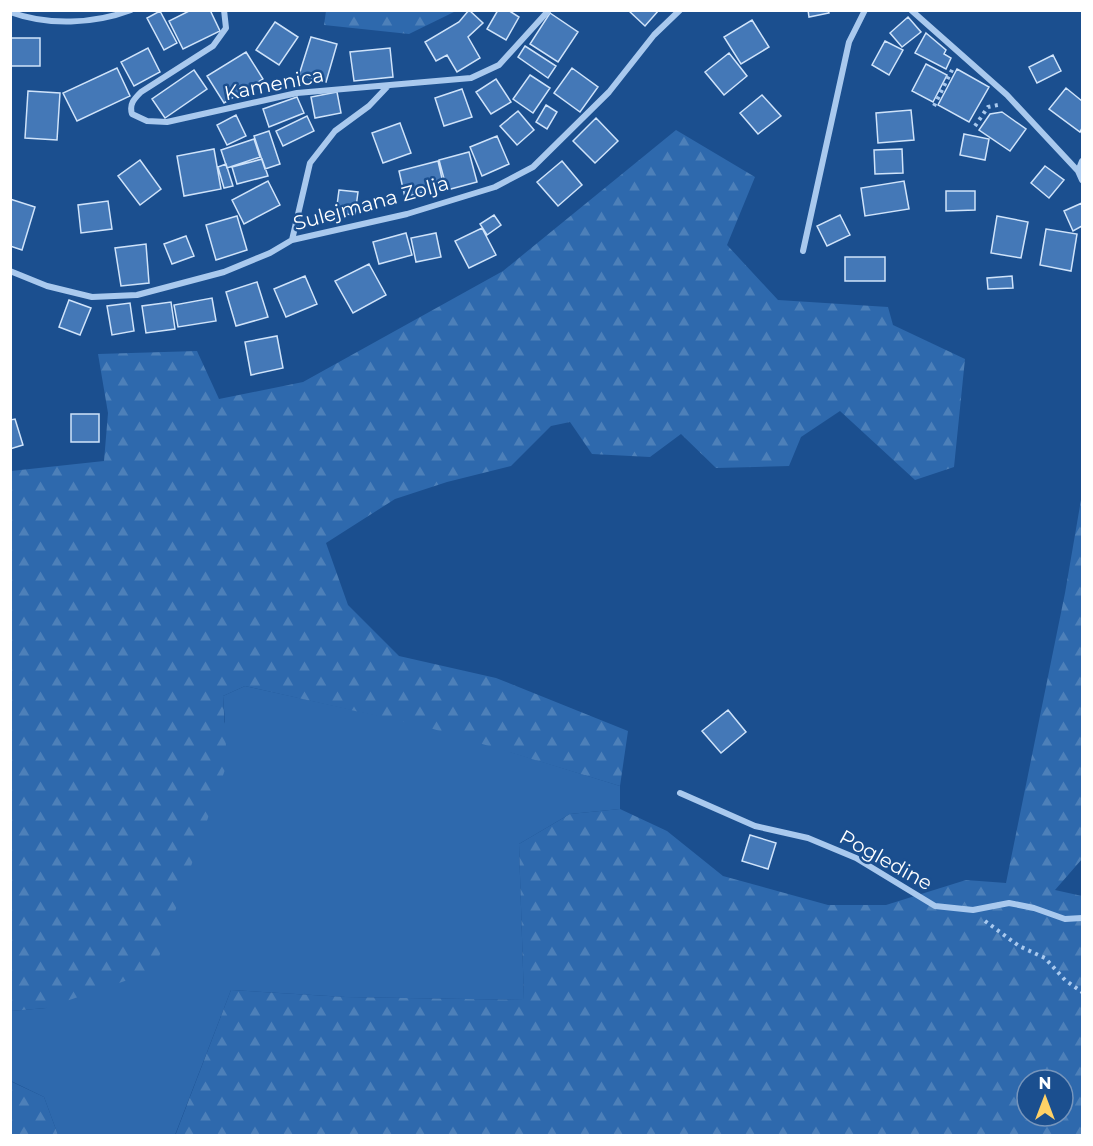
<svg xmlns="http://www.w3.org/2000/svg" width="1093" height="1146" viewBox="0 0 1093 1146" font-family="Montserrat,sans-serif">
<defs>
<pattern id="forest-firs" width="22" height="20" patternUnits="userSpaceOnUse" patternTransform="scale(1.5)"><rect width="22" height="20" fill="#2e69ad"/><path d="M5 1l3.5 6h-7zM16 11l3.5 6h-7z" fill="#4d80b9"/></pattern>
</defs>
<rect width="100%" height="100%" fill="#1b4f8f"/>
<path fill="#2e69ad" d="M245 686 430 727 620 786V809L570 814 519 844 524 1000 345 997 231 990 175 1135H58L44 1097 11 1081 10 1011 46 1008 225 722 223 696Z"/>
<path fill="url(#forest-firs)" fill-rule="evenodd" d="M326 11V10L456 11 409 34 324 25Z
M676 130 755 177 727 245 778 300 888 307 893 325 965 359 954 467 915 480 840 411 801 437 789 466 716 468 681 434 650 457 592 454 570 422 551 426 511 466 447 482 395 499 326 543 348 605 399 656 496 678 628 731 620 786 430 728 245 686 223 696 227 764 154 971 46 1008 11 1011V471L104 461 108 413 98 354 197 351 219 399 303 382 503 271Z
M1082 494V859L1055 890 1082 896V1135L175 1136 231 990 345 997 524 1000 519 844 570 814 620 809 667 831 723 876 828 905H886L966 880 1006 883 1065 593ZM1027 1080H1063V1116H1027Z
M10 1081 44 1097 58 1135H11Z"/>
<path fill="#4478b7" stroke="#cfe3fa" stroke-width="1.5" d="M191 10H210L220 31 183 49 169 21Z
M469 10 483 23 468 37 480 58 457 72 447 55 436 61 425 42 459 22Z
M498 10H508L519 17 506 40 487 29Z
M628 10H659L645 26Z
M808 10H828L829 13 809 17Z
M160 11 177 43 164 50 147 18Z
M550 13 578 32 558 62 530 44Z
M908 17 921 32 902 47 890 33Z
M752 20 769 47 741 64 724 37Z
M275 22 298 37 279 65 256 50Z
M926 33 946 50 944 54 951 58 946 69 915 53Z
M311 37 337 44 326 82 299 75Z
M10 38H40V66H10Z
M885 41 903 50 889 75 872 65Z
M525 46 556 66 548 78 518 57Z
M148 48 160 72 134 86 121 62Z
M390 48 393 77 354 81 350 52Z
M246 52 263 79 224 103 207 76Z
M729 53 747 76 724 95 705 72Z
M1053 55 1061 71 1037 83 1029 67Z
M926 64 947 75 933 102 912 91Z
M117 68 130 96 77 121 63 93Z
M572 68 598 87 580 112 554 93Z
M957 69 989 87 969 122 938 105Z
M194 70 207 89 165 118 152 99Z
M530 75 550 88 533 113 513 99Z
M496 79 511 102 491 114 476 92Z
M1066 88 1082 101V128L1080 132 1049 109Z
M462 89 472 117 444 126 435 98Z
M28 91 60 93 57 140 25 138Z
M337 92 341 113 315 118 311 97Z
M762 95 781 116 758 134 740 113Z
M297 97 304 113 269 127 263 109Z
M546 105 557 112 547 129 536 122Z
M911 110 914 140 878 143 876 113Z
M518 111 534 130 517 145 500 126Z
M1002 112 1026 129 1010 151 979 130 990 114Z
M236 115 246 136 227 145 217 125Z
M307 116 314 131 283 146 276 131Z
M596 118 618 141 595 163 573 141Z
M400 123 411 153 383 163 372 133Z
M269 131 280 164 265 169 254 136Z
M964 134 989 139 985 160 960 155Z
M497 136 509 164 482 176 470 147Z
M254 139 260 157 227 168 221 150Z
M214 149 221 189 184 196 177 156Z
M902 149 903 173 875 174 874 150Z
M469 152 477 182 447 190 439 160Z
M262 159 268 176 237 184 232 167Z
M140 160 161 189 140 205 118 176Z
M438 161 444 187 405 197 399 171Z
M562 161 582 185 558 206 537 182Z
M226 164 233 186 224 188 218 167Z
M1045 166 1064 180 1049 198 1031 183Z
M268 181 280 205 244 224 232 200Z
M904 181 909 209 865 216 861 188Z
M339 190 358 192 355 215 336 213Z
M946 191H975V210L946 211Z
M10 199 35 207 22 250 10 246Z
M108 201 112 229 81 233 78 205Z
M1082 203V226L1073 231 1064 211Z
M494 215 501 225 487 235 480 224Z
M840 215 850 235 827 246 817 226Z
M237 216 247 250 216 260 206 225Z
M997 216 1028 222 1021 258 991 253Z
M482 228 496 255 469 268 455 241Z
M1046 229 1077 234 1071 271 1040 265Z
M406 233 412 255 379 264 373 242Z
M436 233 441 257 416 262 411 238Z
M186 236 194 256 172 264 164 244Z
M146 244 149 283 121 286 115 248Z
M845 257H885V281H845Z
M369 264 386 295 353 313 335 281Z
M305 276 317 304 286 317 274 289Z
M1012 276 1013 288 988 289 987 278Z
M257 282 268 317 236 326 226 292Z
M212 298 216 321 178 327 174 305Z
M69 300 91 308 80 335 59 327Z
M171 302 175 329 146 333 142 306Z
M130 303 134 331 112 335 107 306Z
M277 336 283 368 251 375 245 342Z
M71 414H99V442H71Z
M15 419 23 445 10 449V420Z
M728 710 746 732 721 753 702 731Z
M750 835 776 843 768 869 742 861Z"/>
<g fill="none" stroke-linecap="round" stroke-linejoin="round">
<path stroke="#a9c9ee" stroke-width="4" stroke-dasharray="3 4.5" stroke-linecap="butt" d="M934 106 954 66
M975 126 988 107 998 105
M985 921 1019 946 1045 958 1065 980 1082 992"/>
<path stroke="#a9c9ee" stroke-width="6" d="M224 10 226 28 213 46 141 92C134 99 129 104 132 114L147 121 167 122 297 93 471 78 499 65 549 10
M911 10 1007 95 1078 171 1082 180
M10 12C48 26 94 24 131 10
M1078 171 1082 161
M292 240 310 163 335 131 369 106 387 87
M803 251 849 42 865 10
M10 271 47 286 92 297 137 295 224 272 270 253 292 240 407 214 495 187 533 167 609 92 654 35 680 10
M680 793 755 826 808 838 856 858 935 906 973 910 1009 903 1034 908 1065 919 1082 918"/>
</g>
<g text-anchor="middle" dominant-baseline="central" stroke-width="5" stroke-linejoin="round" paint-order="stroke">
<g font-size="20" fill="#fff" stroke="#1b4f8f">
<text transform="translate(274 84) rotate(-11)">Kamenica</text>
<text transform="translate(371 203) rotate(-15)">Sulejmana Zolja</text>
<text transform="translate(886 860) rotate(29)">Pogledine</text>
</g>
</g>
<rect width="1093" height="1146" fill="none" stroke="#ffffff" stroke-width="24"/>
<g transform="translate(1045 1098)"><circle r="28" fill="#1b4f8f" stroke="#7695bc" stroke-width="1.5"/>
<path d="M0-4.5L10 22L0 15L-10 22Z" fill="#ffd166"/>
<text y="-9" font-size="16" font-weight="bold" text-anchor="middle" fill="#ffffff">N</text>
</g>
</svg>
